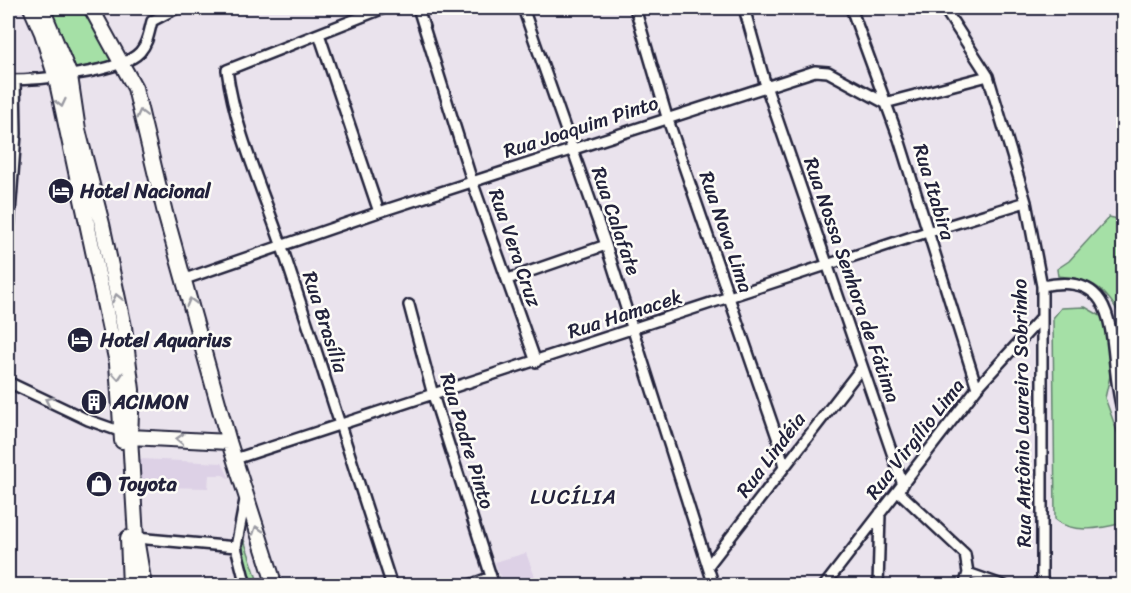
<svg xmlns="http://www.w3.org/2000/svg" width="1131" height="593" viewBox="0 0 1131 593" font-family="Sriracha,sans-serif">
<rect width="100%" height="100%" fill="#eae3ed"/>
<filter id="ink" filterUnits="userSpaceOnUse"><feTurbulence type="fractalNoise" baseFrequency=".0167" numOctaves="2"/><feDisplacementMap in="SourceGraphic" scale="12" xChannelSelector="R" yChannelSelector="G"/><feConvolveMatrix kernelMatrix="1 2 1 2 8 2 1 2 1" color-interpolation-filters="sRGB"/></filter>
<g filter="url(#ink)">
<path fill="#ddd1e6" d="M141 459 222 463 230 479 223 475H209L208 488 158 487 154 483 138 482 134 460Z
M526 553 538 585H503L495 562Z"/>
<path fill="#a5e0a6" stroke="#648170" stroke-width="1.5" d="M43 8H82L114 61 72 69Z
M1109 217 1123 220V319C1105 289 1095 279 1058 276L1057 269 1069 261Z
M1085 307 1106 319 1113 363 1105 398 1123 448V523C1103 528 1072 535 1055 519L1053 318 1061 308Z
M244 540 259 585H250L242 561Z"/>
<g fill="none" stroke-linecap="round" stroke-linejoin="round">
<defs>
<path id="street" d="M384 8 227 70C235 130 261 186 281 244 319 357 355 472 392 586
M418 8 472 181 536 362
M523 8 606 245 714 586
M635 8 667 117 777 437 784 467
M744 8 766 86 903 485
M851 8 899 139 977 388
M944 8 988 76 1026 202 1042 286V586
M319 34 379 212
M8 80C36 80 121 73 140 52 148 43 149 32 152 21L177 8
M8 240 16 134 15 80
M185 279 379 212 815 71 828 72 885 103 988 76
M508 279 606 245
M1042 286C1131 267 1104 356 1124 416
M409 305 433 395 494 586
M8 382 88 420 122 432
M235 459 927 232 1026 202
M898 491 965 554 968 573 964 586
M245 500 236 547 246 586
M136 538 236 547
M708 566 862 367
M968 573 1005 586
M467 586 491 577
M824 586 977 388 1040 319
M878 586 880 513"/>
<path id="secondary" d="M31 8 42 33 56 78 117 363 122 441
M42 8 70 76 78 130 102 224 124 327 132 390 130 437 136 538 144 586
M91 8 135 88 165 213 229 442 275 586
M130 444V437L229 442
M128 538 130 586"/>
</defs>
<use href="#street" stroke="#22223b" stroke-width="14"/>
<use href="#secondary" stroke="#22223b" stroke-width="18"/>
<use href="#street" stroke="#fdfcf7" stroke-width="9"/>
<use href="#secondary" stroke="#fdfcf7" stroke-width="14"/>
<defs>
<path id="rail" d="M8 574 14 586"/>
</defs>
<use href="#rail" stroke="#22223b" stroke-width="5"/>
<use href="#rail" stroke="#fdfcf7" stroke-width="3" stroke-dasharray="9" stroke-linecap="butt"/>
</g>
<defs><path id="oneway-chevron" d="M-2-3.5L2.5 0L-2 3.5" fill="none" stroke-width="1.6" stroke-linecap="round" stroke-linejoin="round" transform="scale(1.5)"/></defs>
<g stroke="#9a9aa2">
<use href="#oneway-chevron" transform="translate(61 103) rotate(77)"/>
<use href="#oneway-chevron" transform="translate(141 114) rotate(-104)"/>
<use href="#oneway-chevron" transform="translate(117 298) rotate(-103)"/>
<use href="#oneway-chevron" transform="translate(191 302) rotate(-105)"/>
<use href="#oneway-chevron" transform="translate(118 376) rotate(86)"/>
<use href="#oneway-chevron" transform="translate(49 401) rotate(-154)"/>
<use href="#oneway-chevron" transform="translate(180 439) rotate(-177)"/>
<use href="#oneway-chevron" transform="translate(257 530) rotate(-108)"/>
</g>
</g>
<defs>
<symbol id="hotel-disc" viewBox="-11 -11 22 22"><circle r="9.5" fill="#22223b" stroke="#fdfcf7"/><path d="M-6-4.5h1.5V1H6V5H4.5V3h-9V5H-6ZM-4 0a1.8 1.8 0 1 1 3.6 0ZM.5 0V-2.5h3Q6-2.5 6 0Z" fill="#fff"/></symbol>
<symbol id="building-disc" viewBox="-11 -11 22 22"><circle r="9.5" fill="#22223b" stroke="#fdfcf7"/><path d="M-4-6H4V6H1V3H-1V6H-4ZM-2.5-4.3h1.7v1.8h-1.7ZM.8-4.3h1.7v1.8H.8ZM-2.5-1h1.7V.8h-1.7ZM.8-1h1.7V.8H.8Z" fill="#fff"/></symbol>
<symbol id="shop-disc" viewBox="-11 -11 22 22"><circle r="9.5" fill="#22223b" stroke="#fdfcf7"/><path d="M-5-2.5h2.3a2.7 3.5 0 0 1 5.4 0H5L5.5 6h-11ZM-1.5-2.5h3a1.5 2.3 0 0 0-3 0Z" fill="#fff"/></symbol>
</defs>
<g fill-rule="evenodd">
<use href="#hotel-disc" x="46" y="176" width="30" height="30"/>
<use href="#hotel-disc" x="65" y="325" width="30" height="30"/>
<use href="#building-disc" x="79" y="387" width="30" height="30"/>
<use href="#shop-disc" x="84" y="469" width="30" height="30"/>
</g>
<g text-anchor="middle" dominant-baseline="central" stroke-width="5" stroke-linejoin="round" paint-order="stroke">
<g font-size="20" fill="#22223b" stroke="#fdfcf7">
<text transform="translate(581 127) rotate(-18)">Rua Joaquim Pinto</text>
<text transform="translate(934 192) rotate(73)">Rua Itabira</text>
<text transform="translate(616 221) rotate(71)">Rua Calafate</text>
<text transform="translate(726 232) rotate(71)">Rua Nova Lima</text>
<text transform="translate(515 248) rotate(71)">Rua Vera Cruz</text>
<text transform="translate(852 280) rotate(71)">Rua Nossa Senhora de Fátima</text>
<text transform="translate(625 314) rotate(-18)">Rua Hamacek</text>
<text transform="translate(325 322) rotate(72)">Rua Brasília</text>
<text transform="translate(1022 413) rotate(-91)">Rua Antônio Loureiro Sobrinho</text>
<text transform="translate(915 439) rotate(-52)">Rua Virgílio Lima</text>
<text transform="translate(467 441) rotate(73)">Rua Padre Pinto</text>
<text transform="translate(771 455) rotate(-53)">Rua Lindéia</text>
</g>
<g font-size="20" font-weight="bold" fill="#22223b" stroke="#fdfcf7" text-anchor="start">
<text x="80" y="191">Hotel Nacional</text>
<text x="100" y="340">Hotel Aquarius</text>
<text x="113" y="402">ACIMON</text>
<text x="118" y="484">Toyota</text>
</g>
<g font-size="21" letter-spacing="1.5" fill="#22223b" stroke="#fdfcf7">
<text x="574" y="497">LUCÍLIA</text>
</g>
</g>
<rect width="1131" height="593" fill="none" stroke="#fdfcf7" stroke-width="30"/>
<rect x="15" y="15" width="1101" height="563" fill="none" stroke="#22223b" stroke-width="2" filter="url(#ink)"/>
</svg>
